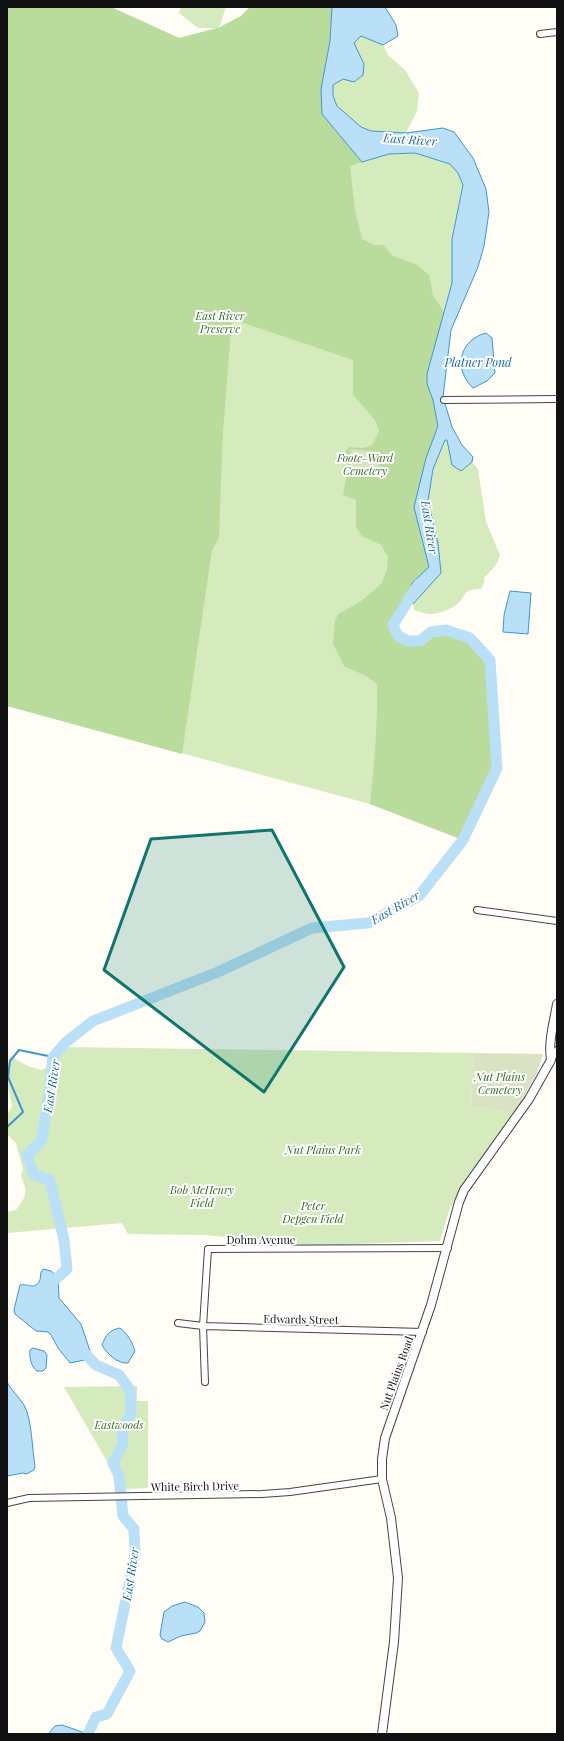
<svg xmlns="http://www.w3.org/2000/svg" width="564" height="1741" viewBox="0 0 564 1741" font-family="'Playfair Display',serif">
<rect width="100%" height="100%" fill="#fffdf5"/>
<path fill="#d5ebbd" d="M7 7H111L179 38 216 28H198L179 13 181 7H226L219 28 241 16 250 7H332L321 89 362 162 389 154 415 153 450 164 458 173 463 185 452 239V283L437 338 431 464 432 484 433 469 445 440 447 439 452 465 461 471 472 462 478 469 486 522 500 555 496 565 484 578V583L481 589C460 589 468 596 456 605 450 609 437 615 429 614 424 614 419 611 414 610L413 604 441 573 438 543 429 502 432 549 422 588 411 596 393 626C398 635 408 646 420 641 430 637 433 629 446 630 454 631 463 636 470 638L463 840 370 804 7 706Z
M361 36 383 45 388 55 405 70 419 93 417 111 406 133 371 131 361 127 337 106 333 96V85L364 64 353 43Z
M60 1047 474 1053 471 1106 515 1113 510 1123 467 1176 450 1208 440 1241 354 1244 320 1247 206 1235 128 1234 122 1223 7 1233V1212L16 1210 24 1198 26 1190 21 1176 23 1169 16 1143 7 1134V1115L12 1106C8 1088 4 1073 10 1056L28 1066 41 1070 48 1067Z
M137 1386V1401H148V1488L123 1489 64 1387Z"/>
<path fill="#b9dc9c" d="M7 7H111L179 38 218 28 241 16 250 7H332L330 41 322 114 362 162 350 166 355 210 362 239 374 245H383L393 256 416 264 429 275 433 295 445 313 427 374V384L433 400 438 426 426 458 414 507 429 567 412 583 411 596 393 626 398 636 408 641H420L431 632 446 630 470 638 490 660 497 768 463 840 370 804C374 764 378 725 377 684L366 676 344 666 333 644 335 621 338 614 360 602 382 583 387 569 388 557 381 545 362 536 356 527V500L343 495 348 466 343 453 350 447 363 448 372 445 379 431 375 420 353 395V360L232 319 223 431 219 538 212 550 182 754 7 706Z"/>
<path fill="#d9e3c4" d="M351 449 380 452 378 477 349 476Z
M474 1053 543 1054 537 1073 515 1113 471 1106Z"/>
<path fill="#b9e0f7" stroke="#3f96cf" d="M332 7H385L396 25 398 36 383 45 361 36 354 43 364 64 363 75 354 82 343 79 333 85V96L337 106 361 127 371 131 406 133 443 128 454 132 473 158 486 189 489 212 484 246 478 267 451 330 443 397 452 427 462 445 473 457 472 462 461 471 452 465 447 440H445L433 469 428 501 438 543 441 573 413 604 411 596 412 583 429 567 414 507 426 458 438 426 433 400 427 384V374L452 283V239L463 185 458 173 450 164 415 153 389 154 362 162 322 114 321 89 330 41Z
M486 333 492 338 495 373 487 381 473 388C453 369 459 340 486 333Z
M510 591 531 593 528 634 503 632 504 615Z
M43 1269 51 1271 58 1277 59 1298 81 1324 90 1351 91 1355 89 1359 70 1363 58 1348 51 1335 48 1332 36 1331 15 1314 14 1310 20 1285C28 1283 35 1291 40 1280L41 1272Z
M120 1328C128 1334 132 1342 135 1351L128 1363C118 1364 107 1354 102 1345 106 1335 109 1330 120 1328Z
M33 1348 44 1351 47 1355 46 1368 43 1371H37C31 1367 29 1357 30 1350Z
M7 1382C12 1391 19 1397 24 1405 32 1419 32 1449 35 1466L34 1470 26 1474 23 1473 7 1476Z
M185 1602 198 1607 204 1613 205 1622 200 1631 196 1633 181 1636 168 1642 162 1639 160 1635 164 1612 172 1606Z
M62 1725 88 1734H48L55 1726Z"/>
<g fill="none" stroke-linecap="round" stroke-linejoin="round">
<path stroke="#3f96cf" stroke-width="2" d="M7 1127 23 1112 8 1077 10 1061 19 1050 53 1057"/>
<path stroke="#b9e0f7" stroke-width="11" d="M51 1287V1283L67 1269 64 1240 50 1180 34 1175 27 1155 42 1140 50 1086 53 1057 66 1042 93 1021 218 972 312 928 368 923 419 896 463 840 497 768 490 660 470 638 446 630 431 632 420 641H408L398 636 393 625 411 596 419 584
M80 1348 96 1365 119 1375 130 1390 131 1413 122 1429 123 1444 113 1463 119 1476 123 1516 134 1529 135 1555 116 1648 130 1671 107 1714 96 1717 88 1734"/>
<defs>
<path id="minor" d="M540 34 557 32
M444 400 557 399
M477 910 557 921
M551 1060 557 1050
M178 1323 203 1326 423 1332
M205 1382 203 1326 208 1249 448 1248
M7 1503 29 1498 262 1494 290 1492 382 1479"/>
<path id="tertiary" d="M382 1734 394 1642 398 1578 391 1518 382 1479V1459L385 1438 431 1305 459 1202 464 1190 529 1099 551 1060C548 1042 554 1022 557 1004"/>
</defs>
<use href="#minor" stroke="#444" stroke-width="8"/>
<use href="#tertiary" stroke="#444" stroke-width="10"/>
<use href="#minor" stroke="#fff" stroke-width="6"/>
<use href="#tertiary" stroke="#fff" stroke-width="8"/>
</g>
<path fill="#0f766e" fill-opacity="0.2" stroke="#0f766e" stroke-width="3" stroke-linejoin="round" d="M272 830 344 967 264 1092 104 970 151 839Z"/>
<g text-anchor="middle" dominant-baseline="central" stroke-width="4" stroke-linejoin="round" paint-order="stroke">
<g font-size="11" font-style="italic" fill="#2f6b1f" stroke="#fff">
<text x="220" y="315">East River<tspan x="220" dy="13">Preserve</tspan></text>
<text x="365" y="457">Foote-Ward<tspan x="365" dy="13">Cemetery</tspan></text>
<text x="500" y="1076">Nut Plains<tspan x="500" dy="13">Cemetery</tspan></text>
<text x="323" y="1149">Nut Plains Park</text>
<text x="202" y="1189">Bob McHenry<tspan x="202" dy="13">Field</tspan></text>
<text x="313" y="1205">Peter<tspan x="313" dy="13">Depgen Field</tspan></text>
<text x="119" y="1424">Eastwoods</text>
</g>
<g font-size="11" fill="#111" stroke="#fff">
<text x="261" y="1239">Dohm Avenue</text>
<text transform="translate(301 1319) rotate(1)">Edwards Street</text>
<text transform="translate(396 1373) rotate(-70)">Nut Plains Road</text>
<text transform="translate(195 1486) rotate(-1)">White Birch Drive</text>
</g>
<g font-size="12" font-style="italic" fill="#1768a6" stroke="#fff">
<text transform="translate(410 139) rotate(4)">East River</text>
<text x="478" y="362">Platner Pond</text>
<text transform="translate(430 527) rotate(81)">East River</text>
<text transform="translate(395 907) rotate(-30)">East River</text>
<text transform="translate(51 1086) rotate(-81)">East River</text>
<text transform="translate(130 1574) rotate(-81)">East River</text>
</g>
</g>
<rect width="564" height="1741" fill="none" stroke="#111111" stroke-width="16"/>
</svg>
